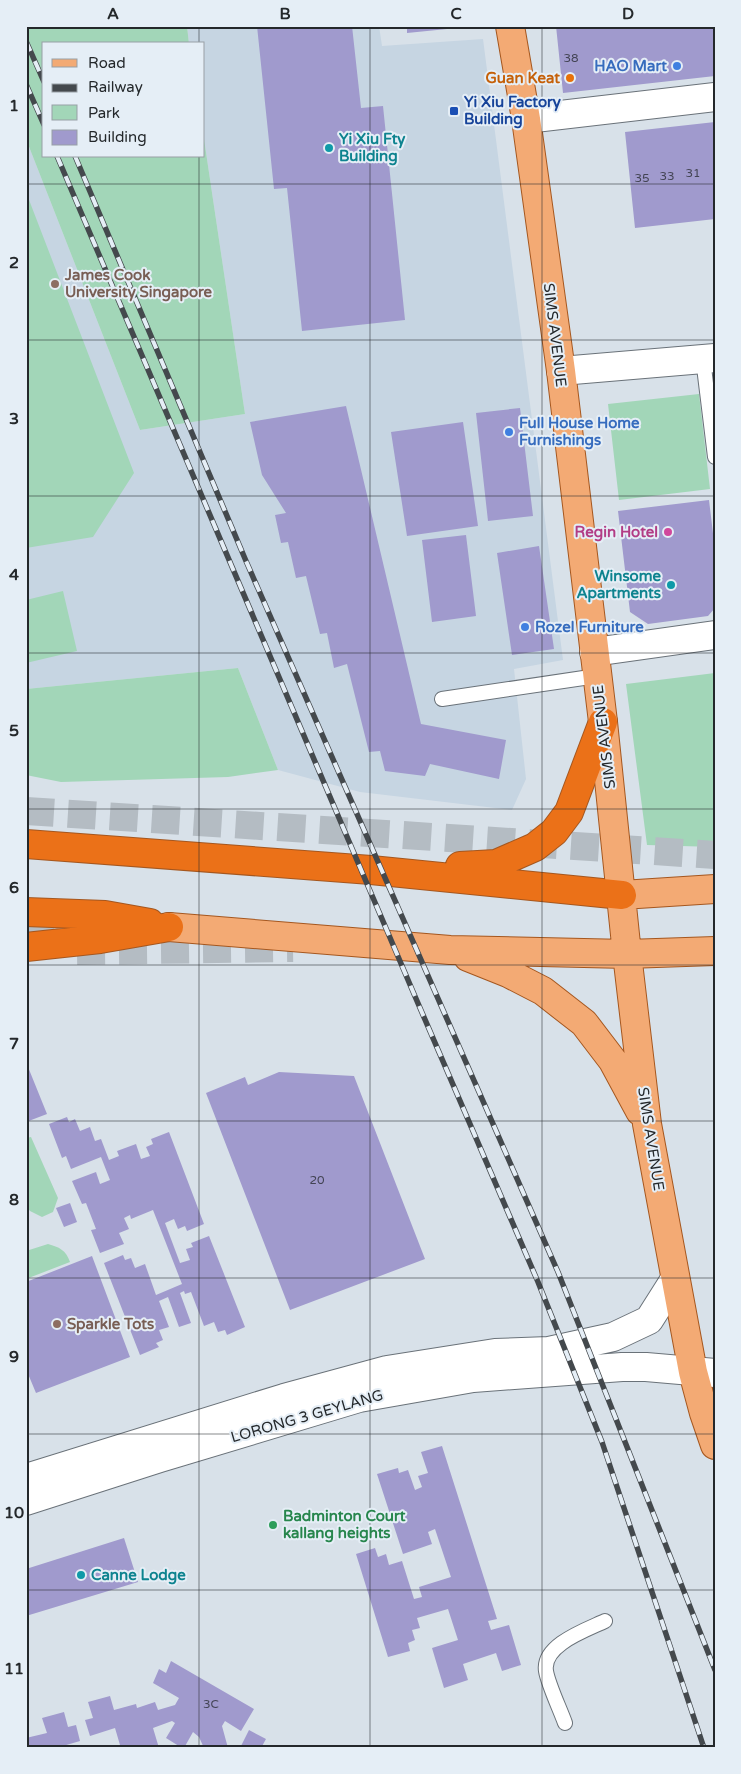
<svg xmlns="http://www.w3.org/2000/svg" width="741" height="1774" viewBox="0 0 741 1774" font-family="'Varela Round',sans-serif">
<rect width="100%" height="100%" fill="#d8e1e9"/>
<path fill="#c6d5e2" d="M187 26H379L382 46 483 39 563 660 514 669 526 779 512 810 360 792 278 770 238 668 26 689V139L140 430 245 414 204 139V44H189Z"/>
<path fill="#a2d6b8" d="M26 26H187L189 44H44V156H204V139L245 414 140 430 26 139Z
M26 192 134 473 93 537 26 548Z
M699 394 710 489 619 500 608 404Z
M63 591 77 651 26 663V600Z
M238 668 278 770 228 777 61 782 26 775V689Z
M715 673V847L647 845 626 684Z
M31 1137 58 1198 53 1212 42 1217 30 1211 26 1206V1138Z
M48 1244C59 1247 66 1250 70 1262L26 1279V1251Z"/>
<path fill="#a09acd" d="M257 26H352L361 108 383 106 405 320 302 331 287 188 274 189Z
M407 26H457V28L407 33Z
M556 26H715V76L563 93Z
M715 122V219L635 228 625 132Z
M346 406 421 724 506 740 499 779 430 764 425 776 385 771 380 751 369 752 347 664 334 668 327 633 320 634 306 576 296 578 288 542 281 543 275 515 286 513 262 475 250 422Z
M520 408 533 516 488 521 476 413Z
M463 422 478 526 407 536 391 432Z
M709 500 715 550V608L708 616 648 624 630 612 618 511Z
M466 535 476 616 432 622 422 540Z
M539 546 554 649 512 655 497 553Z
M26 1062 47 1114 26 1122Z
M279 1072 354 1076 425 1259 290 1310 206 1093 245 1077 248 1085Z
M67 1117 69 1122 75 1119 80 1131 90 1127 95 1141 101 1139 109 1160 119 1156 117 1151 136 1144 141 1159 150 1156 146 1147 153 1144 151 1139 169 1132 204 1224 187 1231 185 1226 178 1229 174 1219 165 1223 180 1263 190 1260 186 1249 193 1247 191 1243 209 1236 245 1327 227 1335 225 1330 218 1332 214 1322 204 1326 191 1292 185 1294 184 1291 180 1293 191 1323 179 1327 168 1297 159 1301 169 1327 159 1330 163 1340 156 1343 159 1347 140 1355 104 1263 123 1255 125 1260 131 1258 135 1268 145 1264 156 1295 182 1284 153 1210 131 1219 130 1215 124 1218 129 1229 119 1233 124 1244 100 1253 91 1230 96 1229 86 1203 82 1204 72 1181 96 1172 100 1184 110 1180 101 1157 71 1169 66 1156 62 1158 49 1124Z
M70 1203 77 1222 64 1227 56 1208Z
M92 1256 130 1357 36 1393 26 1369V1282Z
M442 1446 497 1619 488 1621 491 1630 509 1625 521 1665 502 1671 496 1653 463 1664 468 1680 444 1688 432 1648 458 1640 448 1609 417 1618 420 1628 412 1630 415 1640 408 1643 410 1651 388 1657 356 1554 375 1548 378 1557 386 1554 389 1565 402 1561 414 1599 422 1597 419 1587 451 1577 435 1529 428 1532 432 1544 403 1554 377 1474 398 1468 399 1473 408 1470 415 1490 422 1487 418 1476 428 1473 421 1452Z
M124 1538 138 1582 26 1616V1569Z
M171 1661 254 1709 241 1731 225 1721 222 1726 228 1748H204L199 1737 193 1732 184 1748H182L166 1738 175 1723 172 1721 153 1728 159 1748H111L120 1745 115 1728 90 1736 85 1720 93 1718 88 1702 110 1696 114 1710 136 1704 137 1708 155 1702 158 1710 175 1705 179 1698 153 1683 159 1669 166 1673Z
M64 1712 68 1727 76 1725 80 1741 56 1748H26V1738L47 1733 42 1718Z
M249 1730 266 1739 261 1748H240Z"/>
<g fill="none" stroke-linecap="round" stroke-linejoin="round">
<path stroke="#b4bcc3" stroke-width="28" stroke-dasharray="28 14" stroke-linecap="butt" d="M26 811 715 855
M26 931 75 934
M77 951 293 948"/>
<defs>
<path id="service" d="M703 359 715 457
M442 699 597 676
M565 1723C560 1709 548 1684 546 1671 542 1645 586 1630 605 1621"/>
<path id="minor" d="M526 119 715 97
M561 371 715 358
M594 652 715 635
M26 1478 284 1398 387 1370 495 1353 549 1351 613 1337 649 1320 675 1279
M26 1501 160 1458 359 1398 473 1378 622 1367H646L715 1373"/>
<path id="primary" d="M510 26 526 119 561 371 603 722 627 954 647 1124 693 1372 704 1413 715 1445
M622 895 715 889
M169 927 450 950 627 954 715 951
M468 957 508 973 543 991 584 1023 613 1061 640 1111"/>
<path id="motorway" d="M26 844 371 870 622 895
M460 866 496 864 535 847 554 832 569 812 603 722
M26 912 105 915 150 923
M26 947 100 939 169 927"/>
</defs>
<use href="#service" stroke="#6a7279" stroke-width="16"/>
<use href="#minor" stroke="#6a7279" stroke-width="30"/>
<use href="#primary" stroke="#a5571f" stroke-width="30"/>
<use href="#motorway" stroke="#a5571f" stroke-width="30"/>
<use href="#service" stroke="#fff" stroke-width="14"/>
<use href="#minor" stroke="#fff" stroke-width="28"/>
<use href="#primary" stroke="#f3aa74" stroke-width="28"/>
<use href="#motorway" stroke="#eb7118" stroke-width="28"/>
<defs>
<path id="rail" d="M26 41 44 82
M26 84 44 125
M57 156 414 994 538 1282 602 1442 704 1748
M75 156 246 561 558 1272 715 1670"/>
</defs>
<use href="#rail" stroke="#44494d" stroke-width="5.5"/>
<use href="#rail" stroke="#e5eef6" stroke-width="4" stroke-dasharray="11" stroke-linecap="butt"/>
</g>
<path fill="none" stroke="#24282b" stroke-width="1" stroke-opacity="0.55" d="M199 26V44M370 26V1748M542 26V1748M199 156V1748M26 184H715M26 340H715M26 496H715M26 653H715M26 809H715M26 965H715M26 1121H715M26 1278H715M26 1434H715M26 1590H715"/>
<g fill="#3f7fe0" stroke="#e5eef6" stroke-width="2">
<circle cx="677" cy="66" r="5"/>
<circle cx="509" cy="432" r="5"/>
<circle cx="525" cy="627" r="5"/>
</g>
<circle fill="#e8710a" stroke="#e5eef6" stroke-width="2" cx="570" cy="78" r="5"/>
<rect fill="#1a4fb4" stroke="#e5eef6" stroke-width="2" x="449" y="106" width="10" height="10" rx="2.5"/>
<g fill="#0f9aa8" stroke="#e5eef6" stroke-width="2">
<circle cx="329" cy="148" r="5"/>
<circle cx="671" cy="585" r="5"/>
<circle cx="81" cy="1575" r="5"/>
</g>
<g fill="#8d6e63" stroke="#e5eef6" stroke-width="2">
<circle cx="55" cy="284" r="5"/>
<circle cx="57" cy="1324" r="5"/>
</g>
<circle fill="#d1479c" stroke="#e5eef6" stroke-width="2" cx="668" cy="532" r="5"/>
<circle fill="#2e9e5b" stroke="#e5eef6" stroke-width="2" cx="273" cy="1525" r="5"/>
<g text-anchor="middle" dominant-baseline="central" stroke-width="4" stroke-linejoin="round" paint-order="stroke">
<g font-size="12" fill="#434454">
<text x="571" y="58">38</text>
<text x="693" y="173">31</text>
<text x="667" y="176">33</text>
<text x="642" y="178">35</text>
<text x="317" y="1180">20</text>
<text x="211" y="1704">3C</text>
</g>
<g font-size="15" font-weight="bold" fill="#366cbe" stroke="#e5eef6" text-anchor="start">
<text x="667" y="66" text-anchor="end">HAO Mart</text>
<text x="519" y="423">Full House Home<tspan x="519" dy="17">Furnishings</tspan></text>
<text x="535" y="627">Rozel Furniture</text>
</g>
<g font-size="15" font-weight="bold" fill="#c56008" stroke="#e5eef6" text-anchor="end">
<text x="560" y="78">Guan Keat</text>
</g>
<g font-size="15" font-weight="bold" fill="#164399" stroke="#e5eef6" text-anchor="start">
<text x="464" y="102">Yi Xiu Factory<tspan x="464" dy="17">Building</tspan></text>
</g>
<g font-size="15" font-weight="bold" fill="#0d838f" stroke="#e5eef6" text-anchor="start">
<text x="339" y="139">Yi Xiu Fty<tspan x="339" dy="17">Building</tspan></text>
<text x="661" y="576" text-anchor="end">Winsome<tspan x="661" dy="17">Apartments</tspan></text>
<text x="91" y="1575">Canne Lodge</text>
</g>
<g font-size="15" font-weight="bold" fill="#785e54" stroke="#e5eef6" text-anchor="start">
<text x="65" y="275">James Cook<tspan x="65" dy="17">University Singapore</tspan></text>
<text x="67" y="1324">Sparkle Tots</text>
</g>
<g font-size="15" fill="#24282b" stroke="#e5eef6">
<text transform="translate(555 335) rotate(83)">SIMS AVENUE</text>
<text transform="translate(604 737) rotate(-97)">SIMS AVENUE</text>
<text transform="translate(651 1139) rotate(81)">SIMS AVENUE</text>
<text transform="translate(307 1416) rotate(-16)">LORONG 3 GEYLANG</text>
</g>
<g font-size="15" font-weight="bold" fill="#b23c85" stroke="#e5eef6" text-anchor="end">
<text x="658" y="532">Regin Hotel</text>
</g>
<g font-size="15" font-weight="bold" fill="#27864d" stroke="#e5eef6" text-anchor="start">
<text x="283" y="1516">Badminton Court<tspan x="283" dy="17">kallang heights</tspan></text>
</g>
</g>
<rect width="741" height="1774" fill="none" stroke="#e5eef6" stroke-width="55"/>
<rect x="42" y="42" width="162" height="115" fill="#e5eef6" stroke="#989fa5"/>
<rect x="52" y="59" width="25" height="8" fill="#f3aa74" stroke="#989fa5"/>
<text x="88" y="68" font-size="15" fill="#24282b">Road</text>
<rect x="52" y="84" width="25" height="8" fill="#44494d" stroke="#989fa5"/>
<text x="88" y="92" font-size="15" fill="#24282b">Railway</text>
<rect x="52" y="105" width="25" height="15" fill="#a2d6b8" stroke="#989fa5"/>
<text x="88" y="118" font-size="15" fill="#24282b">Park</text>
<rect x="52" y="130" width="25" height="15" fill="#a09acd" stroke="#989fa5"/>
<text x="88" y="142" font-size="15" fill="#24282b">Building</text>
<rect x="28" y="28" width="686" height="1718" fill="none" stroke="#24282b" stroke-width="2"/>
<g font-size="16" text-anchor="middle" font-weight="bold" fill="#24282b">
<text x="113" y="19">A</text>
<text x="285" y="19">B</text>
<text x="456" y="19">C</text>
<text x="628" y="19">D</text>
<text x="14" y="111">1</text>
<text x="14" y="268">2</text>
<text x="14" y="424">3</text>
<text x="14" y="580">4</text>
<text x="14" y="736">5</text>
<text x="14" y="893">6</text>
<text x="14" y="1049">7</text>
<text x="14" y="1205">8</text>
<text x="14" y="1362">9</text>
<text x="14" y="1518">10</text>
<text x="14" y="1674">11</text>
</g>
</svg>
